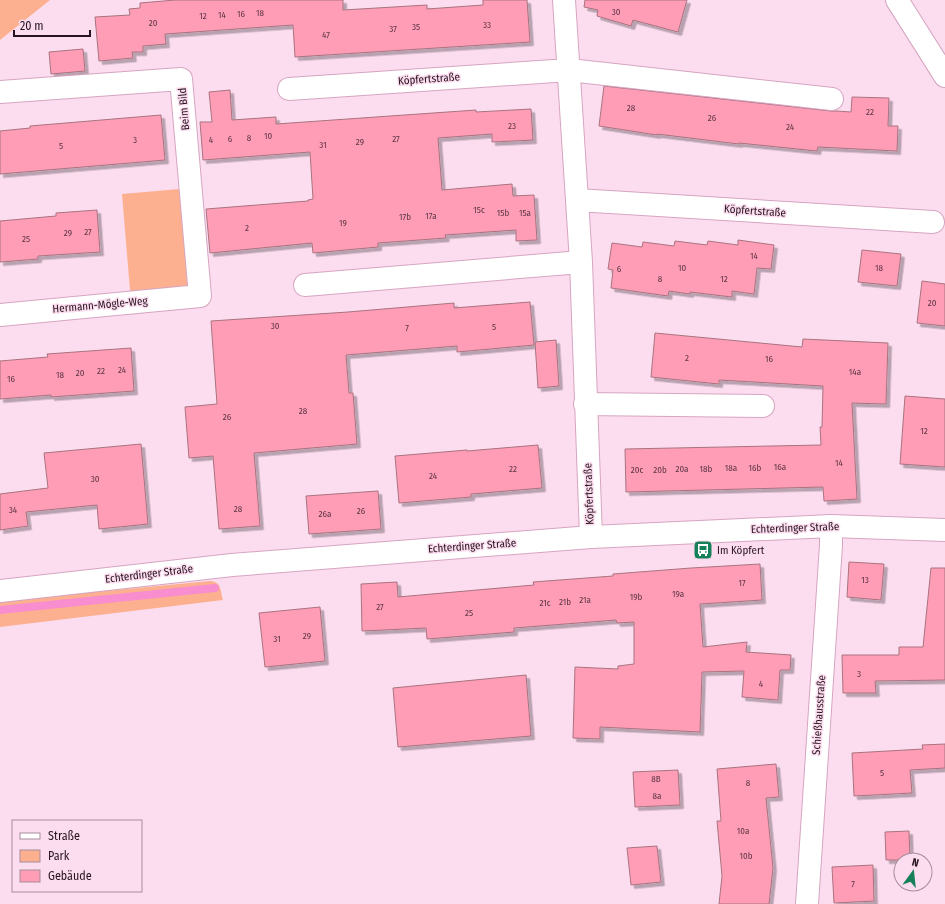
<svg xmlns="http://www.w3.org/2000/svg" width="945" height="904" viewBox="0 0 945 904" font-family="'Fira Sans Condensed',sans-serif">
<defs>
<filter id="shadow"><feDropShadow dx="3.5" dy="3.5" stdDeviation="0" flood-color="#0004"/></filter>
</defs>
<rect width="100%" height="100%" fill="#fcddef"/>
<path fill="#fdb090" d="M0 0H50L0 40Z
M191 188 200 296 131 302 122 194Z
M210 581C222 582 220 590 223 600L0 627V601Z"/>
<g fill="none" stroke-linecap="round" stroke-linejoin="round">
<path stroke="#f88dcf" stroke-width="8" d="M0 610 215 588"/>
</g>
<path fill="#ff9cb6" stroke="#a87380" filter="url(#shadow)" d="M175 0H343V10L427 5V9L483 5V0H527L530 42 295 57 293 25 165 34 166 44 143 46V52H132L133 58 99 61 95 17 130 15 129 9 140 8V3Z
M585 0H687L678 32 633 20 631 26 597 16 598 10 584 7Z
M83 49 85 71 51 74 49 52Z
M604 86 831 111H837L851 112 852 97 889 98 888 126H898L897 151 818 147 817 151 739 143V144L657 134V135L599 126Z
M230 90 232 120 276 117V124L476 110V112L531 109 533 140 492 142V134L438 138 442 190 512 184 513 196 534 195 537 240 516 241V230L445 235 446 238 378 243V247L313 253 312 243 210 253 206 209 308 201V200L313 199 310 152 203 160 200 122H212L209 92Z
M161 115 165 160 0 174V131L30 128V126Z
M97 210 100 252 38 256V259L0 262V221L56 216V213Z
M738 240 774 245 771 269 757 268 754 294 732 291V297L690 292V294L669 291 668 296 611 288 613 270 608 269 612 243 642 247 643 242 674 246 675 241 707 245 708 241 738 245Z
M862 250 901 254 897 286 858 282Z
M922 281 945 284V326L917 323Z
M530 302 534 345 457 352V346L346 355 349 393H353L357 444 254 453 260 526 219 529 213 456 189 458 185 407 217 404 211 321 348 312 454 303V308Z
M655 333 802 347 803 339 888 343 886 404 852 403 857 499 824 501 823 487 626 492 625 449 821 445 820 427H822L823 386 719 380V384L651 377Z
M556 340 559 386 538 388 535 342Z
M131 348 134 391 51 397V395L0 399V361L48 357 47 354Z
M905 396 945 399V467L900 464Z
M141 444 148 524 99 529 97 505 26 512 28 526 0 530V494L48 488 44 453Z
M538 445 542 488 471 494V497L399 503 395 456 467 450V451Z
M378 491 381 529 309 534 306 496Z
M849 562 884 564 881 600 847 597Z
M760 564 762 600 700 604 703 647 747 642 746 652 791 655 790 670H780L778 700 742 697 744 671 702 672 700 732 600 727V739L573 738 575 667 618 669V666L634 664V622L617 623 616 620 514 628V632L427 639 426 628 362 631 361 584 397 582 398 597 534 585 533 582 613 576V574L691 568Z
M931 568H945V680L875 681 876 693H843L842 655H899V647H923Z
M320 607 325 661 265 667 259 613Z
M526 675 531 736 398 747 393 688Z
M945 744V768L910 770 912 793 854 796 852 753 923 749 922 745Z
M776 764 779 797 766 798 773 868 769 904H719L722 876 717 821H721L717 769Z
M678 770 680 805 635 807 633 772Z
M909 831 910 860H886L885 832Z
M657 846 661 882 631 885 627 848Z
M873 865 874 901 834 903 832 867Z"/>
<g fill="none" stroke-linecap="round" stroke-linejoin="round">
<defs>
<path id="street" d="M564 0 581 262 591 537
M289 89 569 70 832 99
M0 92 181 79 200 296 0 315
M577 200 933 222
M305 285 581 262
M585 404 763 406
M807 904 831 545V526"/>
<path id="secondary" d="M897 0 945 76
M0 591 232 565 591 537 831 526 945 530"/>
</defs>
<use href="#street" stroke="#d6a5c1" stroke-width="24"/>
<use href="#secondary" stroke="#d6a5c1" stroke-width="24"/>
<use href="#street" stroke="#fff" stroke-width="22"/>
<use href="#secondary" stroke="#fff" stroke-width="22"/>
</g>
<defs>
<symbol id="bus-square" viewBox="-11 -11 22 22"><rect x="-9" y="-9" width="18" height="18" rx="4" fill="#16805b" stroke="#fcddef"/><path d="M-5-6H5V4H4V6H2V4H-2V6H-4V4H-5ZM-3.5-4V0h7V-4ZM-3.5 1.2v1.5H-2V1.2ZM2 1.2v1.5H3.5V1.2Z" fill="#fff"/></symbol>
</defs>
<g fill-rule="evenodd">
<use href="#bus-square" x="692" y="539" width="22" height="22"/>
</g>
<g text-anchor="middle" dominant-baseline="central" stroke-width="3" stroke-linejoin="round" paint-order="stroke">
<g font-size="9" fill="#5c3645">
<text x="616" y="12">30</text>
<text x="260" y="13">18</text>
<text x="241" y="14">16</text>
<text x="222" y="15">14</text>
<text x="203" y="16">12</text>
<text x="153" y="23">20</text>
<text x="487" y="25">33</text>
<text x="416" y="27">35</text>
<text x="393" y="29">37</text>
<text x="326" y="35">47</text>
<text x="631" y="108">28</text>
<text x="870" y="112">22</text>
<text x="712" y="118">26</text>
<text x="512" y="126">23</text>
<text x="790" y="127">24</text>
<text x="268" y="136">10</text>
<text x="249" y="138">8</text>
<text x="230" y="139">6</text>
<text x="396" y="139">27</text>
<text x="135" y="140">3</text>
<text x="211" y="140">4</text>
<text x="360" y="142">29</text>
<text x="323" y="145">31</text>
<text x="61" y="146">5</text>
<text x="479" y="210">15c</text>
<text x="503" y="213">15b</text>
<text x="525" y="213">15a</text>
<text x="431" y="216">17a</text>
<text x="405" y="217">17b</text>
<text x="343" y="223">19</text>
<text x="247" y="228">2</text>
<text x="88" y="232">27</text>
<text x="68" y="233">29</text>
<text x="26" y="239">25</text>
<text x="754" y="256">14</text>
<text x="682" y="268">10</text>
<text x="879" y="268">18</text>
<text x="619" y="269">6</text>
<text x="660" y="279">8</text>
<text x="724" y="279">12</text>
<text x="932" y="303">20</text>
<text x="275" y="326">30</text>
<text x="494" y="327">5</text>
<text x="407" y="328">7</text>
<text x="687" y="358">2</text>
<text x="769" y="359">16</text>
<text x="122" y="370">24</text>
<text x="101" y="371">22</text>
<text x="855" y="372">14a</text>
<text x="80" y="373">20</text>
<text x="60" y="375">18</text>
<text x="11" y="379">16</text>
<text x="303" y="411">28</text>
<text x="227" y="417">26</text>
<text x="924" y="431">12</text>
<text x="839" y="463">14</text>
<text x="780" y="467">16a</text>
<text x="731" y="468">18a</text>
<text x="755" y="468">16b</text>
<text x="513" y="469">22</text>
<text x="682" y="469">20a</text>
<text x="706" y="469">18b</text>
<text x="637" y="470">20c</text>
<text x="660" y="470">20b</text>
<text x="433" y="476">24</text>
<text x="95" y="479">30</text>
<text x="238" y="509">28</text>
<text x="13" y="510">34</text>
<text x="361" y="511">26</text>
<text x="325" y="514">26a</text>
<text x="865" y="580">13</text>
<text x="742" y="583">17</text>
<text x="678" y="594">19a</text>
<text x="636" y="597">19b</text>
<text x="585" y="600">21a</text>
<text x="565" y="602">21b</text>
<text x="545" y="603">21c</text>
<text x="380" y="607">27</text>
<text x="469" y="613">25</text>
<text x="307" y="636">29</text>
<text x="277" y="639">31</text>
<text x="859" y="674">3</text>
<text x="761" y="684">4</text>
<text x="882" y="773">5</text>
<text x="656" y="779">8B</text>
<text x="748" y="783">8</text>
<text x="657" y="796">8a</text>
<text x="743" y="831">10a</text>
<text x="746" y="856">10b</text>
<text x="853" y="884">7</text>
</g>
<g font-size="11" fill="#26141f" stroke="#fcddef">
<text transform="translate(429 79) rotate(-4)">Köpfertstraße</text>
<text transform="translate(184 109) rotate(-95)">Beim Bild</text>
<text transform="translate(755 211) rotate(4)">Köpfertstraße</text>
<text transform="translate(100 305) rotate(-5)">Hermann-Mögle-Weg</text>
<text transform="translate(589 494) rotate(-92)">Köpfertstraße</text>
<text transform="translate(795 528) rotate(-2)">Echterdinger Straße</text>
<text transform="translate(472 546) rotate(-4)">Echterdinger Straße</text>
<text transform="translate(149 574) rotate(-7)">Echterdinger Straße</text>
<text transform="translate(819 715) rotate(-86)">Schießhausstraße</text>
</g>
<g font-size="11" fill="#26141f" stroke="#fcddef" text-anchor="start">
<text x="717" y="550">Im Köpfert</text>
</g>
</g>
<rect x="12" y="820" width="130" height="72" fill="#fcddef" stroke="#a68d9c"/>
<rect x="20" y="833" width="20" height="6" fill="#ffffff" stroke="#a68d9c"/>
<text x="48" y="840" font-size="12" fill="#26141f">Straße</text>
<rect x="20" y="850" width="20" height="12" fill="#fdb090" stroke="#a68d9c"/>
<text x="48" y="860" font-size="12" fill="#26141f">Park</text>
<rect x="20" y="870" width="20" height="12" fill="#ff9cb6" stroke="#a68d9c"/>
<text x="48" y="880" font-size="12" fill="#26141f">Gebäude</text>
<g transform="translate(913 872) rotate(15)"><circle r="19" fill="#fcddef" stroke="#a68d9c"/>
<path d="M0-3L7 15L0 10L-7 15Z" fill="#16805b"/>
<text y="-6" font-size="11" font-weight="bold" text-anchor="middle" fill="#26141f">N</text>
</g>
<path d="M14 30v6h76v-6" fill="none" stroke="#26141f" stroke-width="2"/>
<text x="20" y="30" font-size="12" fill="#26141f" stroke="#fcddef" stroke-width="3" paint-order="stroke">20 m</text>
</svg>
